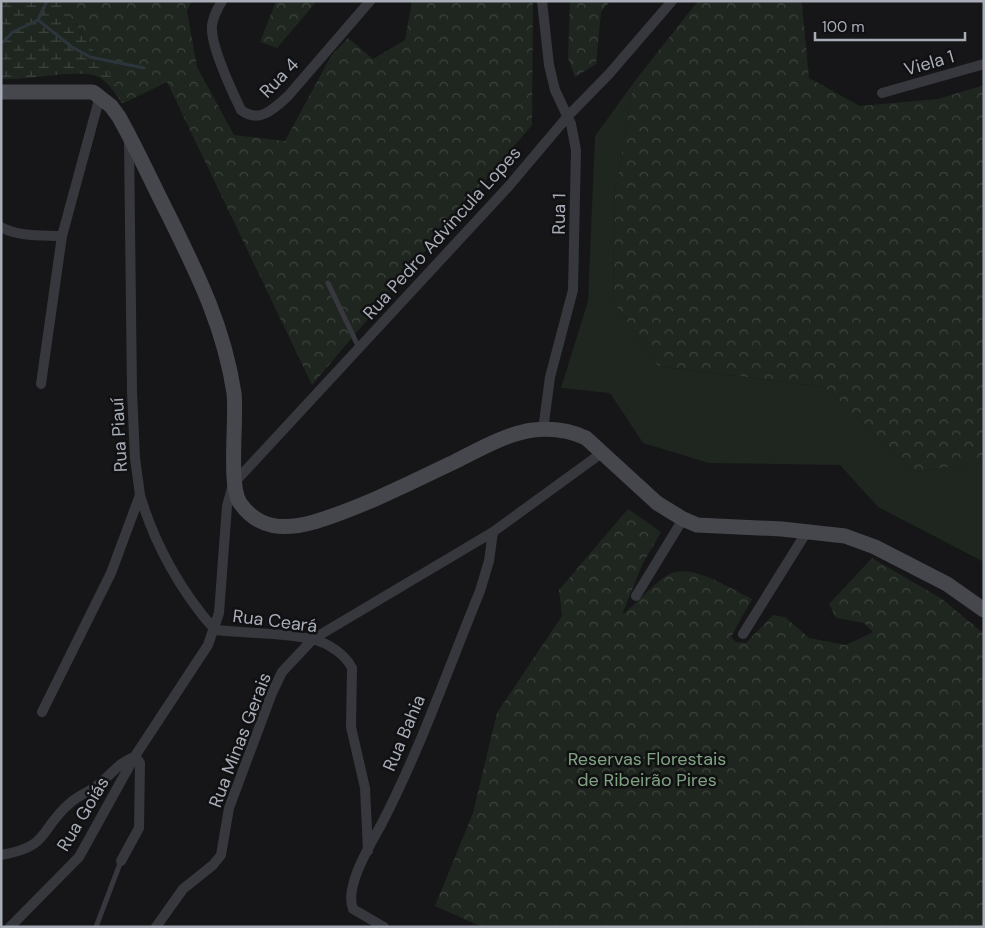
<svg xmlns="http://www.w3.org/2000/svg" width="985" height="928" viewBox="0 0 985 928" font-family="'DM Sans',sans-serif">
<defs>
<pattern id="forest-crowns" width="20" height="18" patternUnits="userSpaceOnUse" patternTransform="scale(1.25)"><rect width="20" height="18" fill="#1e261f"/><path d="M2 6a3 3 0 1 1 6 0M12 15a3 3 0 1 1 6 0" fill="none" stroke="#3c433d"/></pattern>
<pattern id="wetland-marsh" width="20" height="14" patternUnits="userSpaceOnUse" patternTransform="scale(1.25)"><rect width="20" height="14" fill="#1e261f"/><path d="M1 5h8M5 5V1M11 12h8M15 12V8" fill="none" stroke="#3c433d"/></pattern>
</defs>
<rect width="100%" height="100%" fill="#161618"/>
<path fill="#1e261f" d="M634 82 615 193 613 301 658 366 824 387 915 472 984 462V562L878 507 840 465 709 463 643 443 610 393 561 388 588 301 595 136Z"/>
<path fill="url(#forest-crowns)" d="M60 1H192L187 11 197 67 234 135 285 141 331 56 348 38 373 59 405 40 412 1H533L532 125 312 385 167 82 128 101Z
M276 1H317L277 48 260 42Z
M570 1H610L601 12 596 64 575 77 568 58Z
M698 1H799L802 4 809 78 860 106 938 99 984 85V462L915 472 824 387 658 366 613 301 615 193 634 82Z
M628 509 661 532 642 565 622 615C637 603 650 587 666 576 689 560 730 589 752 599L731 637 736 642 746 643 773 615 785 617 809 638 846 645 873 632 864 623 836 618 829 604 872 558 942 599 984 634V927H482L435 906 473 813 497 713 562 616 559 590Z"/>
<path fill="url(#wetland-marsh)" d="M1 1H60L128 101 122 103C116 95 109 83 99 77 82 68 24 81 1 79Z"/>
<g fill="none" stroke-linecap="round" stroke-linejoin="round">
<path stroke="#2c353c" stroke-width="3" d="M38 20 47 1
M1 44 13 32 38 20 72 47 90 57 144 68"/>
<path stroke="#37383d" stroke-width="5" d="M328 283 359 348
M96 927 121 861"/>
<path stroke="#37383d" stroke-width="10" d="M222 1C217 9 213 16 212 26 210 45 232 91 241 110 259 124 274 109 288 96L370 1
M542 1 549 65 555 90 571 124 576 150 573 290 550 377 543 430
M882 93 984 64
M1 227C19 237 42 235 62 236
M41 384 62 236 100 96
M140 495C154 543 181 592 215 630 245 633 284 633 312 639 328 643 345 654 352 668L351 727 365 788 368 851
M636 596 683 519
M743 634 806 533
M42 712 111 573 140 495 135 458 132 392 129 141
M1 855C51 846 38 831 69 804 77 796 89 792 98 785 110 776 119 762 134 757
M121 861 139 828 140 763 135 756
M10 927 79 857 135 756 208 645 219 613 227 506 233 484 508 187 568 116 609 74 672 1
M156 927 183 889 213 865 221 855 229 808 272 693 282 672 313 639 493 532 603 452
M384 927 353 909C344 887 370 845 381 825 420 750 448 669 480 591L489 561 493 532"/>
<path stroke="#45474d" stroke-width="15" d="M1 92H93L111 106 119 117C137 149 152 183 169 216 198 275 224 327 234 393 237 419 228 485 240 503 259 530 285 530 314 522 363 507 410 483 456 461 478 450 508 433 533 430 552 428 569 430 586 438L657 503 683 519 697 525 782 529 845 536 875 547 947 584 984 610"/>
</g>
<g text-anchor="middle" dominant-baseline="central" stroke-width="5" stroke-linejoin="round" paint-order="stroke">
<g font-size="18" fill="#a8adb8" stroke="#111113">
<text transform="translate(929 63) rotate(-16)">Viela 1</text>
<text transform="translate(279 78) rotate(-46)">Rua 4</text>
<text transform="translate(559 214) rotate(-89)">Rua 1</text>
<text transform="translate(442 233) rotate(-48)">Rua Pedro Advincula Lopes</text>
<text transform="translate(119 435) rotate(-93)">Rua Piauí</text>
<text transform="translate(275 621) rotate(7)">Rua Ceará</text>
<text transform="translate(404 733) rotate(-67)">Rua Bahia</text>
<text transform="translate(240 740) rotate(-69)">Rua Minas Gerais</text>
<text transform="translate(83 814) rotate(-59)">Rua Goiás</text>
</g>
<g font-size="18" fill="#7fa381" stroke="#111113">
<text x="647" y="759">Reservas Florestais<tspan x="647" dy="21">de Ribeirão Pires</tspan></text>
</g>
</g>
<rect width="985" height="928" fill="none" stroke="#a8adb8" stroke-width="5"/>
<path d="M815 32v8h150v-8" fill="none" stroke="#a8adb8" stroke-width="2.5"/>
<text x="822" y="32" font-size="15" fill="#a8adb8" stroke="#111113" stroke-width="4" paint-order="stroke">100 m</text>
</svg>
